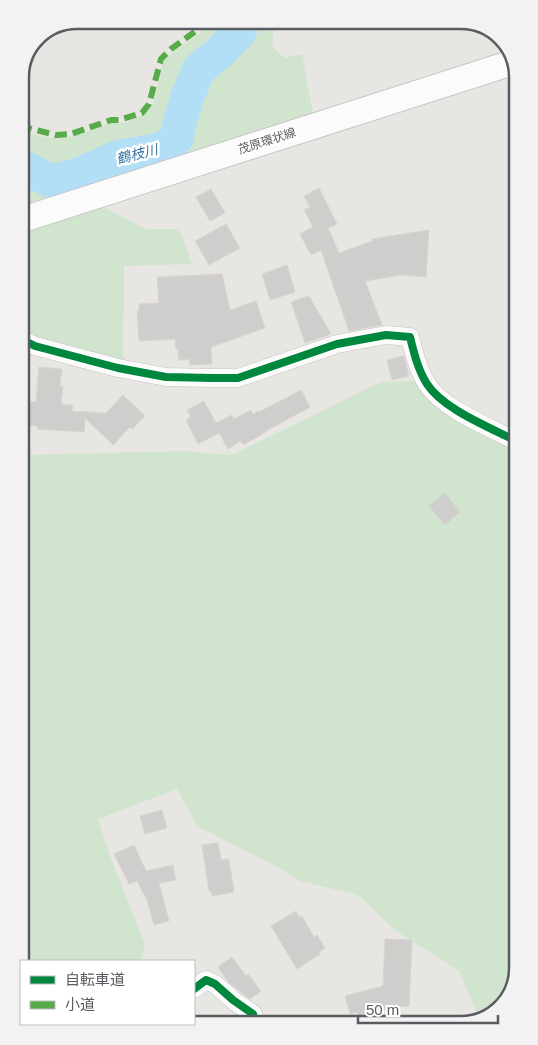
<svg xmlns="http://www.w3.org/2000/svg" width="538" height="1045" viewBox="0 0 538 1045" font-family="Arial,'Noto Sans JP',sans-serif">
<rect width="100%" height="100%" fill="#e8e6e2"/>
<path fill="#d1e4cd" d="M215 20H275L272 47 285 58 302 54 314 121 21 213 20 131 49 138 71 137 111 123 129 122 145 114 154 102 163 62 172 53 209 27Z
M94 202 145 229H179L192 264 124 266 123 363 70 350 21 332V225Z
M415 381 437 402 516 448 518 968 508 1000 483 1021H474L478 1015 459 971 395 930 358 895 300 881 272 864 197 826 177 789 98 819 110 856 145 944 141 961H24L22 455 184 451 232 455 381 382Z"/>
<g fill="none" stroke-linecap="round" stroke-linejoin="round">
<path stroke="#b3dff6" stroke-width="34" d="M21 166 51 181 66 178 80 174 118 157 152 151 166 147 177 138 179 125 187 98 199 69 220 52 239 33 244 20"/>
</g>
<path fill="#d0cecc" stroke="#d8d5d1" d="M319 188 337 224 328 228 339 253 372 241V239L429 230 426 277 401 275 365 281 382 325 349 331 321 250 311 255 300 234 313 227 304 210 310 207 304 196Z
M211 189 225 213 210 221 196 197Z
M226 224 240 248 209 265 195 241Z
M287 265 295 292 270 300 262 274Z
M222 274 230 310 256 301 265 328 211 347 212 364 190 365 189 359 179 360 178 349H176L175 339 139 341 137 311H139V304L159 303 157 277Z
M309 296 331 334 305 343 291 302Z
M404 356 409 376 392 380 387 360Z
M39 367 62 369 60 386H63L61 404 73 405 72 411 106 413 123 395 145 416 132 429 130 427 113 445 85 418 84 432 38 429 37 426 22 425V401L36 402Z
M301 390 310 407 266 431V432L243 445 241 441 228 449 219 433 198 444 186 420 191 417 187 410 204 401 216 423 232 415 234 419 251 410 253 414 258 411 259 412Z
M445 493 460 512 445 525 429 506Z
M162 810 167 828 145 834 140 816Z
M218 843 221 860 229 859 234 892 212 896 211 891H209L202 845Z
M134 845 146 871 173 865 176 880 159 883 169 921 154 925 147 900 137 881 129 884 114 854Z
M296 911 300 918 302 916 314 937 317 935 325 948 319 952 320 954 297 969 271 926Z
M385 939 412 940 409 1006 392 1007 358 1016 357 1012 350 1014 345 996 383 986Z
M232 957 246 976 248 974 261 991 250 999 229 983 218 967Z"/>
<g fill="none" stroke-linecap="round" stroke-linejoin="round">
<defs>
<path id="street" d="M21 339 35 346 118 368 166 377 213 378H238L337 344 386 335 410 337C414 353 418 370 427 384 443 409 489 427 516 441
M194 989 206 980 215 984 233 1000 253 1014"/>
<path id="secondary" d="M21 220 514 62"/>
</defs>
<use href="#street" stroke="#c3c3c2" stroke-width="19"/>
<use href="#secondary" stroke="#c4c4c4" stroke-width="27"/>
<use href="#street" stroke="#fcfbfb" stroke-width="18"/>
<use href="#secondary" stroke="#fcfbfb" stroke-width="25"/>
<path stroke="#58ab4b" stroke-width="6" stroke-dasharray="12 6" stroke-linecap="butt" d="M20 126 56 135 71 134 111 120H119L142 113 149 104 161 59 171 49 211 20"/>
<defs>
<path id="cycleway" d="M21 339 35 346 118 368 166 377 213 378H238L337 344 386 335 410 337C414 353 418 370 427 384 443 409 489 427 516 441
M194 989 206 980 215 984 233 1000 253 1014"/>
</defs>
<use href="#cycleway" stroke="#fff" stroke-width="11"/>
<use href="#cycleway" stroke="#00873e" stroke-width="8"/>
</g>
<g text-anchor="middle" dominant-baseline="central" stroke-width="5" stroke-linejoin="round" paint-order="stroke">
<g font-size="12" fill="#585c60" stroke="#fff">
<text transform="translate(267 141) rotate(-18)">茂原環状線</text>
</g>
<g font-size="14" font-style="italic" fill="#3978a6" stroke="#fff">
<text transform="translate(137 154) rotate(-14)">鶴枝川</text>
</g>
</g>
<path d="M0 0H538V1045H0ZM77 29H461A48 48 0 0 1 509 77V968A48 48 0 0 1 461 1016H77A48 48 0 0 1 29 968V77A48 48 0 0 1 77 29Z" fill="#f2f2f2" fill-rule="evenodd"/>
<path fill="none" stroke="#585c60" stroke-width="2.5" d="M77 29H461A48 48 0 0 1 509 77V968A48 48 0 0 1 461 1016H77A48 48 0 0 1 29 968V77A48 48 0 0 1 77 29Z"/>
<rect x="20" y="960" width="175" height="65" fill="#ffffff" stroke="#bcbebf"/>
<rect x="30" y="976" width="25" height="8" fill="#00873e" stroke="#bcbebf"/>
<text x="65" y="985" font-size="15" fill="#585c60">自転車道</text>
<rect x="30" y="1001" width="25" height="8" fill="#58ab4b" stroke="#bcbebf"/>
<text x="65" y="1010" font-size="15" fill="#585c60">小道</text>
<path d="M358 1015v8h140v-8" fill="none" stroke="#585c60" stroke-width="2.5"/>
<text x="366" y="1015" font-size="15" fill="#585c60" stroke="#ffffff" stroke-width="4" paint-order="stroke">50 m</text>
</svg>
